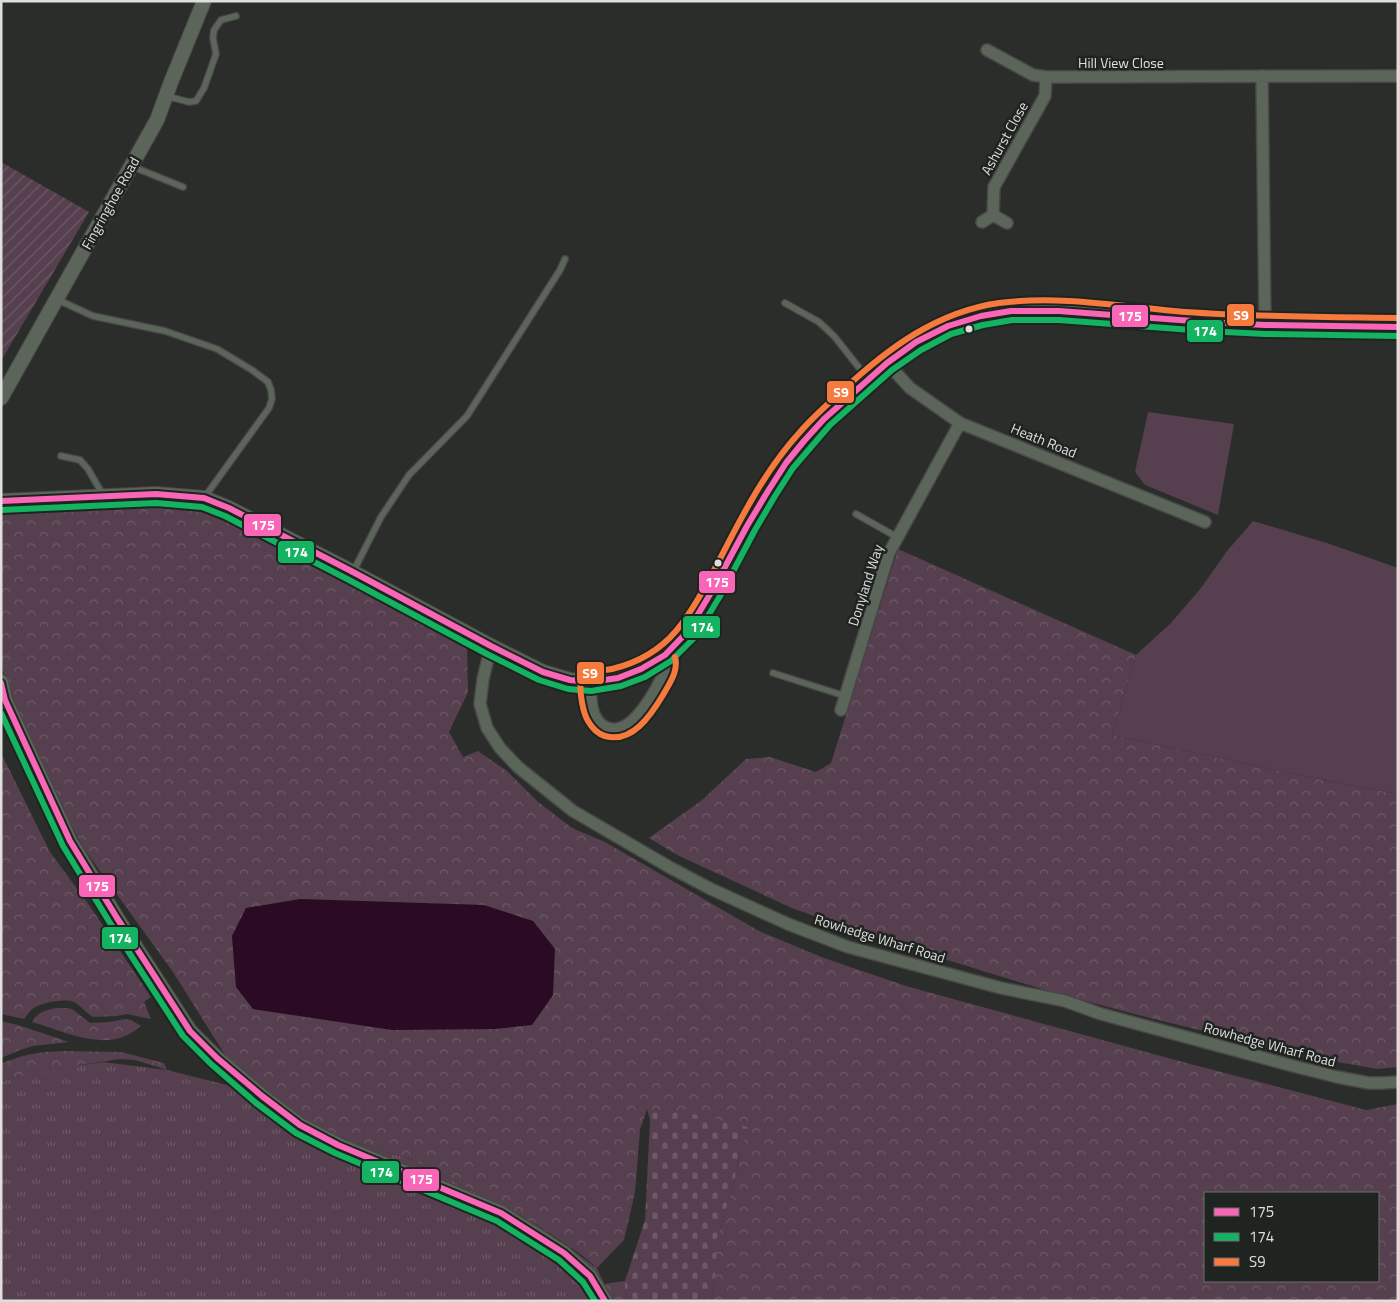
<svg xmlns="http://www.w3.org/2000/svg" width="1399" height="1302" viewBox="0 0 1399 1302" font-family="'Titillium Web',sans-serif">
<defs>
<pattern id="grass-tufts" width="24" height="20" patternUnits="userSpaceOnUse" patternTransform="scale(1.25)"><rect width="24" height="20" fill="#563f4e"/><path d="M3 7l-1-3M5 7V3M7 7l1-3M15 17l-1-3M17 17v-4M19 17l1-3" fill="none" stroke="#6e5a67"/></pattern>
<pattern id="forest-crowns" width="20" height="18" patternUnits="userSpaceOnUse" patternTransform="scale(1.25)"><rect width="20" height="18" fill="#563f4e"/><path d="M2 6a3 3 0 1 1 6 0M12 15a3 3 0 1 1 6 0" fill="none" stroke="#6e5a67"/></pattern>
<pattern id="cemetery-stones" width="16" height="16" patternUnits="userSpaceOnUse" patternTransform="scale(1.25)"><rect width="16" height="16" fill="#563f4e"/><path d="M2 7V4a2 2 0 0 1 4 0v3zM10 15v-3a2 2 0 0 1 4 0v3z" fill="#6e5a67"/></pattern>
<pattern id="garden-furrows" width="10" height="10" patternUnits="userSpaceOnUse" patternTransform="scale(1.25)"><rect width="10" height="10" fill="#563f4e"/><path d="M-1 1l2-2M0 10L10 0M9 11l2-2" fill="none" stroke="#6e5a67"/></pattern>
</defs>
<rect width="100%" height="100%" fill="#2b2d2a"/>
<path fill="url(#grass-tufts)" d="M103 1062 167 1070 283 1099 345 1139 413 1160 533 1222 597 1268 612 1301H1V1081L67 1067Z"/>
<path fill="url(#forest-crowns)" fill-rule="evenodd" d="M37 501 74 506 119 504 163 507 225 515 310 556 397 610 467 649 468 692 449 732 463 757 478 751 507 771 537 801 572 828 605 842 759 931 824 958 906 986 1179 1061 1366 1110 1398 1104V1301H711L716 1269V1243L734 1182 740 1151 647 1109 640 1130 635 1192 624 1240 597 1268 583 1256 533 1222 413 1160 345 1139 278 1103 227 1058 173 972 84 849 35 756 1 666V516ZM1205 1193H1378V1281H1205Z
M898 549 1136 655 1112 735 1333 782 1398 794V1067L1377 1069 1321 1059 1154 1019 1055 993 869 936 792 908 677 855 649 838 702 800 746 759 770 757 816 772 831 763Z
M1 753 50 852 89 905 151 997 144 1002 151 1019 127 1014 116 1016 93 1017C86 1013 81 1006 74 1002 64 998 39 1003 31 1010 29 1013 26 1016 24 1019L1 1014Z
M55 1008H68L72 1009 90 1023 109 1022 125 1019 131 1020 141 1026C109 1055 67 1032 32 1022 38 1012 44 1011 55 1008Z
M1 1021 18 1025 69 1042 33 1046 20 1050 1 1058Z
M62 1051 121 1052 164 1063 167 1070 135 1060 119 1059 80 1065 1 1081V1064C23 1054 38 1052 62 1051Z
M625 1281V1293L628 1301H612L604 1284Z"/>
<path fill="url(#cemetery-stones)" d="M647 1109 685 1112 748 1127 740 1151 734 1182 716 1243V1269L711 1301H628L625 1293V1281L645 1220 650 1120Z"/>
<path fill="#563f4e" d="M1148 412 1234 424 1218 515 1145 485 1135 472Z
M1253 521 1327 543 1398 568V794L1333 782 1112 735 1136 655 1171 623 1201 588 1227 551Z"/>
<path fill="url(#garden-furrows)" d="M1 162 89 212 1 361Z"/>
<path fill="#2b0a23" d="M300 899 484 905 533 921 555 949 553 995 532 1025 495 1029 392 1030 253 1009 236 987 232 936 246 908Z"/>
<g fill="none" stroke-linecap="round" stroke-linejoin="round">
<defs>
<path id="service" d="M166 96 189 102 196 101 204 88 216 54 213 38 214 30 221 20 236 16
M131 166 183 187
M56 299 93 316 165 331 217 349 252 370 268 382 271 390 272 399 269 408 204 498
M785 303 819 322 834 336 868 379
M61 456 80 460 88 469 103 495
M856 514 897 537
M353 572 381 517 409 475 467 416 560 270 565 259
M773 673 845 696"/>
<path id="minor" d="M987 50 1033 75 1046 77 1398 76
M1262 76 1265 325
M982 222 993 215
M1007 223 993 215 994 187 1045 96 1046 77
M887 363 910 388 960 423 1205 522
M491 646 483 679 480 704 487 728 500 748 518 767 573 811 671 868 711 889 788 924 848 947 1001 988 1065 1001 1101 1014 1293 1066 1337 1077 1369 1083H1381L1398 1082
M590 682C591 697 589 718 605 727 632 741 659 685 668 665L665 655
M841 710 889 553 960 423"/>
<path id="tertiary" d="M1 398 157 120 171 82 204 1
M1 501 156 494 204 498 229 508 353 572 491 646 543 672 570 680 590 682 618 678 641 669 665 655 688 631 712 591 747 526 768 491 786 463 804 441 824 419 887 363 916 342 948 326 981 316 1011 311H1059L1206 322 1265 325 1398 327
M1 682 5 700 70 841 117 918 190 1031 217 1058 262 1096 300 1125 338 1145 501 1213 564 1253 590 1276 605 1301"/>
</defs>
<use href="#service" stroke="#484947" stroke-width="8"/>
<use href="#minor" stroke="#484947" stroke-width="14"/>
<use href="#tertiary" stroke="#484947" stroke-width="16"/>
<use href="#service" stroke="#5c655a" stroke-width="5.5"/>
<use href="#minor" stroke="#5c655a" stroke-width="11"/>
<use href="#tertiary" stroke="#5c655a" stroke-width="14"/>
<defs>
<path id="bus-1" d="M1 501 156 494 204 498 229 508 353 572 491 646 543 672 570 680 590 682 618 678 641 669 665 655 688 631 712 591 747 526 768 491 786 463 804 441 824 419 887 363 916 342 948 326 981 316 1011 311H1059L1206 322 1265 325 1398 327
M1 683 5 700 70 841 117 918 190 1031 217 1058 262 1096 300 1125 338 1145 501 1213 564 1253 590 1276 605 1301"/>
<path id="bus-2" d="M1 510 156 503 202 507 225 516 349 580 487 654 539 680 568 689 591 691 621 686 645 677 671 661 696 636 720 596 755 530 775 496 793 468 811 447 830 425 892 370 921 350 951 334 983 325 1012 320H1059L1205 331 1265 334 1398 336
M1 713 63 846 110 923 183 1036 211 1064 256 1103 296 1133 335 1153 497 1221 559 1260 583 1282 595 1301"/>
<path id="bus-3" d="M675 657C679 671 669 684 663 695 651 715 632 744 605 736 598 734 592 728 588 721 583 713 579 691 581 681 584 670 603 671 612 669 637 663 659 651 676 631 695 608 708 581 722 555 744 512 767 468 800 432 813 417 828 404 842 391 887 349 936 312 999 303 1061 295 1124 307 1186 312 1257 317 1327 317 1398 318"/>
</defs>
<use href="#bus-1" stroke="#202420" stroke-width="10"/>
<use href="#bus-2" stroke="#202420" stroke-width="10"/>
<use href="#bus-3" stroke="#202420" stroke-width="10"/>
<use href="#bus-1" stroke="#fa66b7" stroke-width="6"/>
<use href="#bus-2" stroke="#13b361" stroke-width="6"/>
<use href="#bus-3" stroke="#f6793e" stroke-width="6"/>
</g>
<g fill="#dee0dd" stroke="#202420" stroke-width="2">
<circle cx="969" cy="329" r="4.5"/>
<circle cx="718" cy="563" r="4.5"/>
</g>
<g text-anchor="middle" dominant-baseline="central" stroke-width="5" stroke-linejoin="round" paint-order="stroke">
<g font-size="14" fill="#dee0dd" stroke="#202420">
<text x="1121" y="62">Hill View Close</text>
<text transform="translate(1004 138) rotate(-61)">Ashurst Close</text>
<text transform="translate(110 203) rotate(-61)">Fingringhoe Road</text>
<text transform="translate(1044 440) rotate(22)">Heath Road</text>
<text transform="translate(865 585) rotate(-72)">Donyland Way</text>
<text transform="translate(880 938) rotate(17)">Rowhedge Wharf Road</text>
<text transform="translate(1270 1044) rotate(15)">Rowhedge Wharf Road</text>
</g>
</g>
<g stroke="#202420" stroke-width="2">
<rect x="1226" y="303" width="29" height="24" rx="5" fill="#f6793e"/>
<rect x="1111" y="304" width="38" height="24" rx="5" fill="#fa66b7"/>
<rect x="1186" y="319" width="38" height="24" rx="5" fill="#13b361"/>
<rect x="826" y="380" width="29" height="24" rx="5" fill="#f6793e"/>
<rect x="243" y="513" width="39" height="24" rx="5" fill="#fa66b7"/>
<rect x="277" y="540" width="38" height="24" rx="5" fill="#13b361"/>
<rect x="698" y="570" width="38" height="24" rx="5" fill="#fa66b7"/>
<rect x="682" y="615" width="39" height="24" rx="5" fill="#13b361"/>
<rect x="576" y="661" width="29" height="24" rx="5" fill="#f6793e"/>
<rect x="78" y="874" width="38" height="24" rx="5" fill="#fa66b7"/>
<rect x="101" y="926" width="38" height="24" rx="5" fill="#13b361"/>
<rect x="361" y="1160" width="39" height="24" rx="5" fill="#13b361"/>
<rect x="402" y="1168" width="38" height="24" rx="5" fill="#fa66b7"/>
</g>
<g font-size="14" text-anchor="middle" font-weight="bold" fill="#fff">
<text x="1241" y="320">S9</text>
<text x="1130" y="321">175</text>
<text x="1205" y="336">174</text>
<text x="841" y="397">S9</text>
<text x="263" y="530">175</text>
<text x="296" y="557">174</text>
<text x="717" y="587">175</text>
<text x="702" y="632">174</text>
<text x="590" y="678">S9</text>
<text x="97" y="891">175</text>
<text x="120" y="943">174</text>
<text x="381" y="1177">174</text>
<text x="421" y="1184">175</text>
</g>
<rect width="1399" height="1302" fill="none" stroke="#dee0dd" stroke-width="5"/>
<rect x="1204" y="1192" width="175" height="90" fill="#202420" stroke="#6c6f6c"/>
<rect x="1214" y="1208" width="25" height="8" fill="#fa66b7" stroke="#6c6f6c"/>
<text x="1249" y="1217" font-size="15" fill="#dee0dd">175</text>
<rect x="1214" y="1233" width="25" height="8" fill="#13b361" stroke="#6c6f6c"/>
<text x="1249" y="1242" font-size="15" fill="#dee0dd">174</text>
<rect x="1214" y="1258" width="25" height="8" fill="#f6793e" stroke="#6c6f6c"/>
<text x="1249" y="1267" font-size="15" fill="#dee0dd">S9</text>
</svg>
